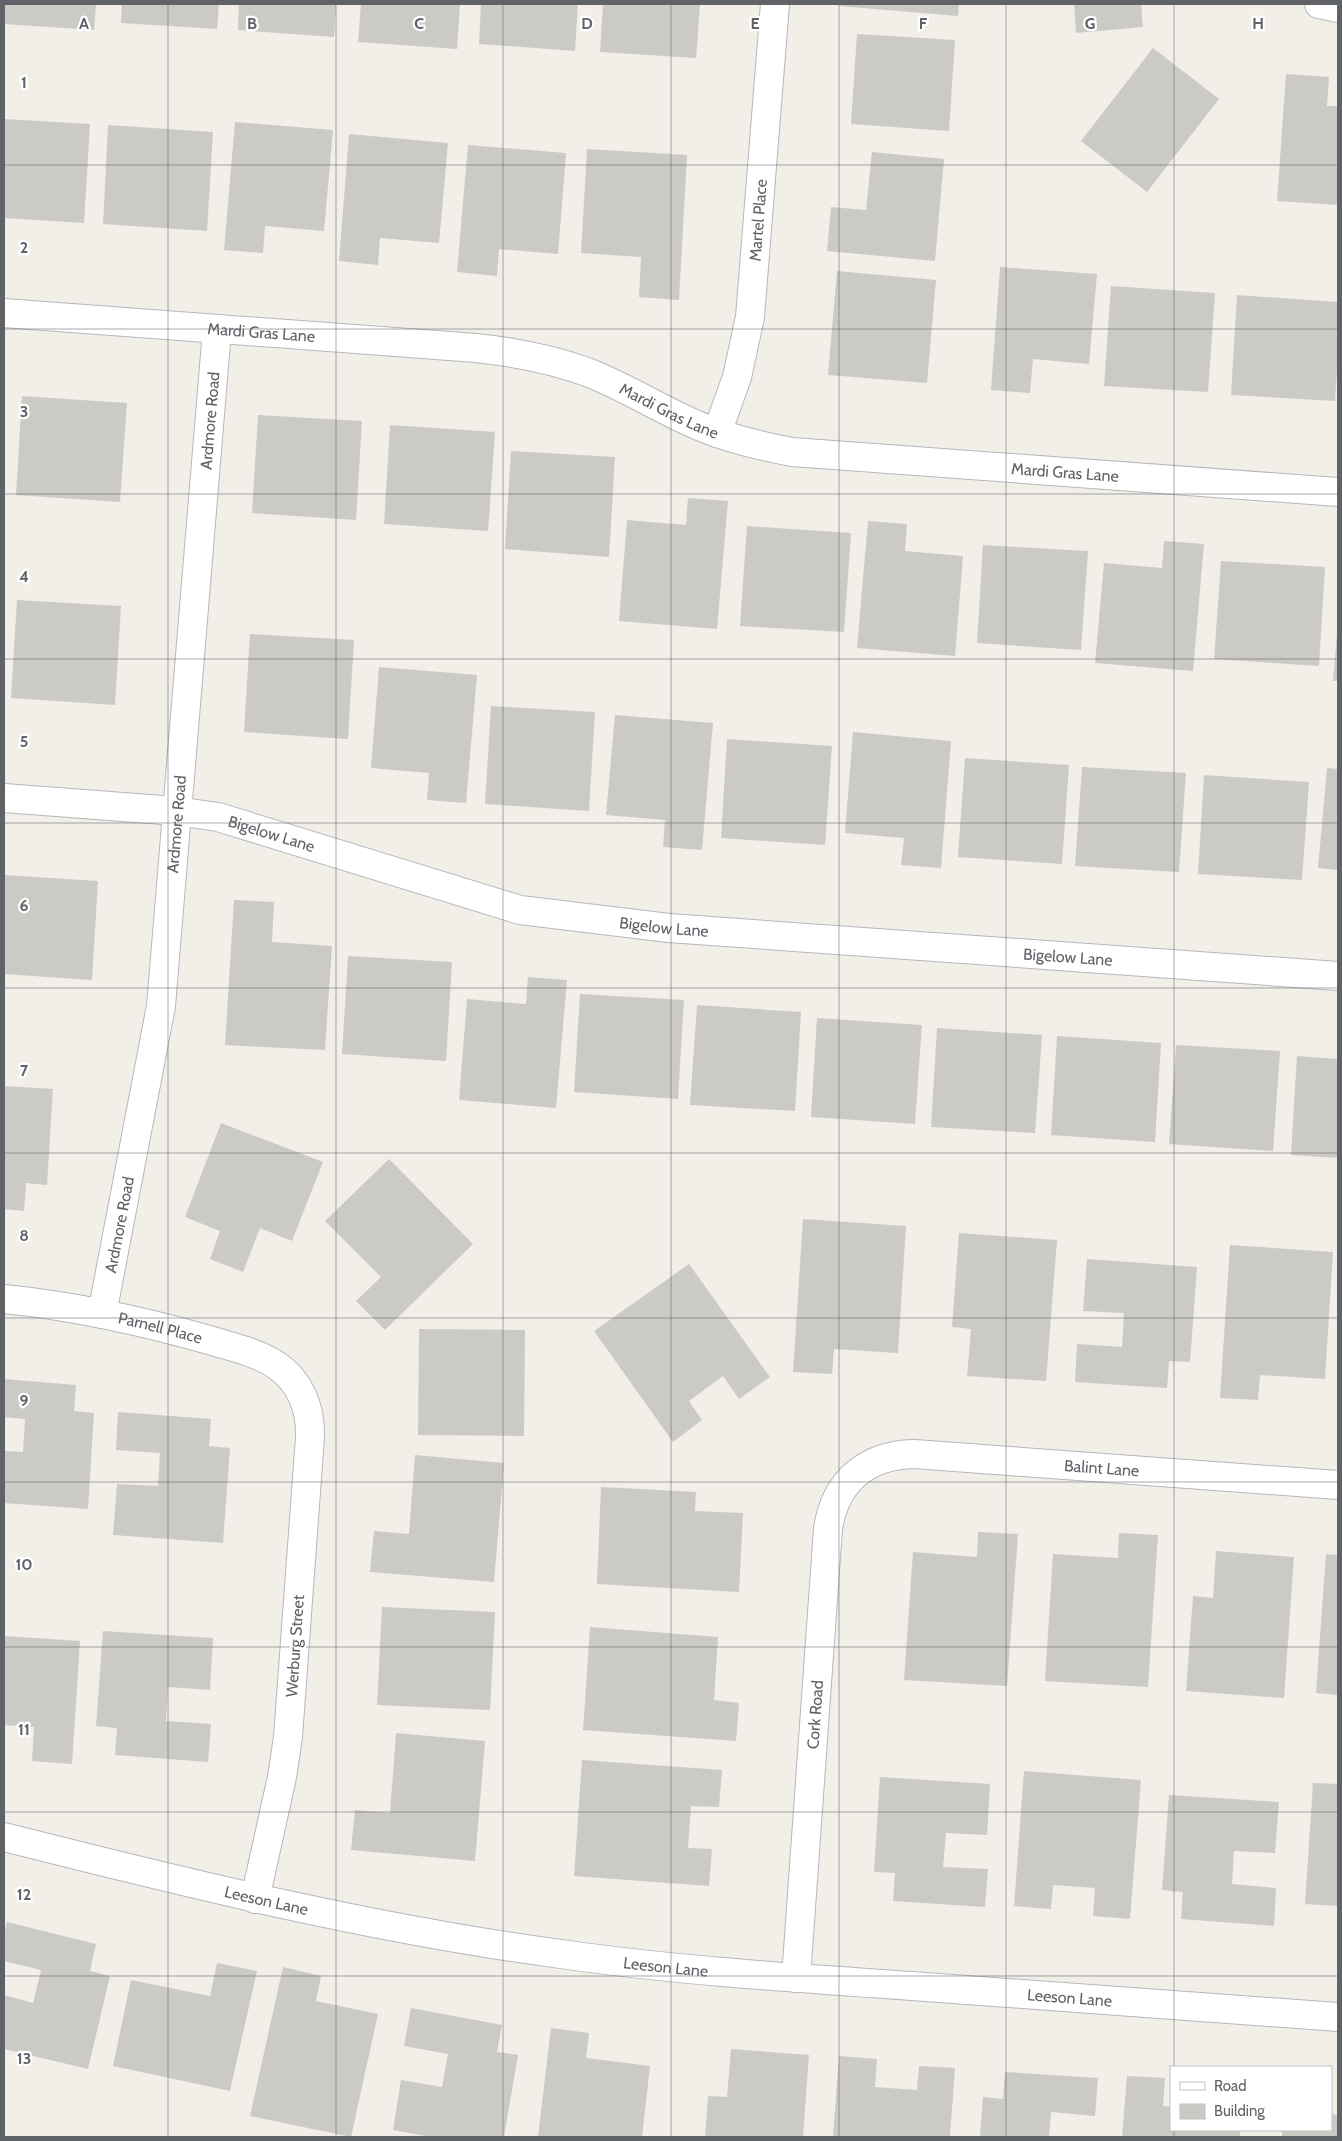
<svg xmlns="http://www.w3.org/2000/svg" width="1342" height="2141" viewBox="0 0 1342 2141" font-family="Cabin,sans-serif">
<rect width="100%" height="100%" fill="#f1efe8"/>
<path fill="#cccac5" d="M4 4H96L94 30 4 24Z
M122 4H219L217 29 121 23Z
M239 4H336L334 37 238 30Z
M361 4H460L457 49 358 42Z
M481 4H578L575 51 479 44Z
M603 4H700L696 58 600 52Z
M840 4H959L958 16 839 6Z
M1074 4H1141L1143 27 1076 33Z
M857 34 955 40 949 131 851 124Z
M1153 48 1219 99 1147 192 1081 141Z
M1286 74 1329 77 1327 106H1338V205L1277 201Z
M4 119 90 124 84 223 4 218Z
M235 122 333 130 324 231 265 226 263 253 224 250Z
M108 125 213 132 207 231 103 224Z
M349 134 448 143 439 243 380 238 378 265 339 261Z
M468 145 566 153 558 254 499 249 497 276 457 272Z
M587 149 687 155 679 300 639 297 641 257 581 253Z
M872 152 944 159 935 261 827 251 831 207 866 210Z
M1000 267 1097 274 1089 364 1033 359 1030 393 991 390Z
M837 271 936 280 927 383 828 375Z
M1111 286 1215 293 1208 392 1104 386Z
M1237 295 1338 302V355L1335 401 1231 395Z
M22 396 127 403 120 502 16 495Z
M258 415 362 421 356 520 252 513Z
M390 425 495 432 488 531 384 524Z
M511 451 615 457 609 557 505 549Z
M688 498 728 501 717 629 619 621 627 520 686 525Z
M868 521 907 524 905 551 963 556 955 656 857 648Z
M747 526 851 533 844 632 740 626Z
M1164 541 1204 544 1193 671 1095 663 1104 563 1162 568Z
M983 545 1088 551 1081 650 977 643Z
M1221 561 1325 567 1319 666 1214 659Z
M17 600 121 606 115 705 11 698Z
M1337 633H1338V681H1333Z
M250 634 354 640 348 739 244 732Z
M379 667 477 675 466 803 427 800 429 773 371 768Z
M491 706 595 712 589 811 485 804Z
M615 715 713 723 702 850 663 847 665 820 606 815Z
M853 732 951 741 941 868 901 865 904 838 845 833Z
M727 739 832 746 825 845 721 838Z
M965 758 1069 765 1062 864 958 857Z
M1082 767 1186 773 1179 872 1075 866Z
M1327 768 1338 769V870L1318 868Z
M1204 775 1309 782 1302 880 1198 874Z
M4 875 98 881 92 980 4 974Z
M234 900 274 902 272 942 332 946 325 1050 225 1045Z
M348 956 452 962 446 1061 342 1054Z
M528 977 567 980 556 1108 459 1100 467 999 526 1004Z
M580 994 684 1000 678 1099 574 1092Z
M697 1005 801 1012 795 1111 690 1105Z
M817 1018 922 1025 915 1124 811 1117Z
M937 1028 1042 1035 1035 1133 931 1127Z
M1057 1036 1161 1043 1155 1142 1051 1135Z
M1176 1045 1280 1051 1273 1151 1169 1144Z
M1297 1056 1338 1059V1158L1291 1155Z
M4 1086 53 1089 47 1185 26 1183 24 1211 4 1209Z
M221 1123 323 1162 292 1241 260 1228 243 1272 210 1259 220 1231 185 1217Z
M389 1159 473 1244 385 1330 356 1301 381 1277 325 1221Z
M803 1219 906 1226 898 1353 834 1349 832 1374 793 1372Z
M959 1233 1057 1240 1046 1381 967 1376 971 1329 952 1327Z
M1230 1245 1333 1252 1325 1379 1260 1375 1258 1400 1220 1398Z
M1087 1259 1197 1267 1190 1362 1169 1361 1167 1388 1075 1382 1077 1344 1122 1347 1124 1313 1083 1311Z
M689 1264 770 1377 739 1399 723 1376 689 1401 702 1420 673 1442 594 1331Z
M419 1329 525 1330 524 1436 418 1435Z
M4 1379 76 1385 74 1411 94 1413 88 1509 4 1503V1451L23 1452 25 1419 4 1417Z
M118 1412 211 1419 209 1446 230 1448 223 1543 113 1535 117 1484 158 1486 160 1453 116 1450Z
M415 1455 504 1463 494 1582 370 1572 374 1531 409 1534Z
M601 1487 696 1492 695 1511 743 1513 739 1592 597 1584Z
M978 1532 1018 1534 1007 1686 904 1680 913 1552 977 1557Z
M1119 1533 1158 1535 1148 1687 1045 1681 1053 1554 1118 1558Z
M1216 1551 1294 1557 1284 1698 1186 1691 1193 1596 1213 1598Z
M1326 1554 1338 1555V1695L1316 1693Z
M382 1607 495 1612 490 1710 377 1705Z
M590 1627 718 1637 714 1700 739 1703 736 1741 583 1730Z
M103 1631 213 1638 210 1690 168 1687 166 1721 211 1724 208 1762 115 1755 117 1728 96 1726Z
M4 1636 80 1641 72 1764 32 1761 34 1727 4 1725Z
M396 1733 485 1741 475 1861 351 1850 355 1810 390 1813Z
M582 1760 722 1770 719 1807 691 1806 688 1848 712 1849 709 1886 574 1876Z
M1024 1771 1141 1780 1130 1919 1093 1916 1095 1888 1053 1885 1051 1909 1014 1906Z
M880 1777 990 1784 987 1835 946 1833 943 1867 988 1869 985 1907 893 1901 895 1873 874 1872Z
M1313 1783 1338 1784V1906L1305 1904Z
M1169 1795 1279 1802 1275 1853 1234 1851 1232 1884 1276 1888 1274 1926 1181 1919 1183 1892 1162 1890Z
M7 1922 96 1944 90 1971 110 1976 88 2069 4 2049V1995L33 2003 41 1970 4 1961V1934Z
M217 1963 257 1971 230 2091 113 2066 131 1980 210 1996Z
M283 1967 321 1976 316 2001 378 2014 351 2137 250 2116Z
M411 2008 502 2025 497 2052 518 2055 504 2137H431L393 2130 401 2080 442 2087 448 2054 404 2046Z
M551 2028 589 2033 586 2058 650 2066 642 2137H538Z
M731 2049 809 2055 803 2137H705L708 2096 727 2097Z
M839 2056 877 2059 875 2087 917 2090 919 2066 955 2068 950 2137H833Z
M1005 2072 1098 2078 1095 2116 1051 2112 1049 2137H980L983 2097 1003 2099Z
M1127 2076 1165 2078 1163 2106 1171 2107V2130H1240V2137H1122Z
M1331 2114 1338 2115V2137H1282V2130H1331Z"/>
<g fill="none" stroke-linecap="round" stroke-linejoin="round">
<defs>
<g id="minor">
<path d="M1319 4 1338 8"/>
<path id="s1" d="M4 313 476 348C514 352 551 359 587 372 623 386 655 406 690 422 722 437 757 445 792 452L1338 492"/>
<path id="s2" d="M717 433 737 377 750 317 775 4"/>
<path id="s3" d="M4 798 176 811 218 817 520 910 669 928 1338 976"/>
<path id="s4" d="M4 1299C75 1306 147 1322 216 1342 236 1348 258 1353 276 1365 300 1381 311 1408 310 1437L288 1737 282 1777 255 1899"/>
<path id="s5" d="M102 1314 161 1006 217 330"/>
<path id="s6" d="M4 1837C190 1884 377 1930 568 1955 682 1971 797 1978 912 1986 1054 1996 1196 2007 1338 2017"/>
<path id="s7" d="M796 1978 828 1529C835 1481 867 1455 914 1454L1338 1485"/>
</g>
</defs>
<use href="#minor" stroke="#b5b8bc" stroke-width="30"/>
<use href="#minor" stroke="#fff" stroke-width="28"/>
</g>
<path fill="none" stroke="#5f6368" stroke-width="1" stroke-opacity="0.55" d="M168 4V2137M336 4V2137M503 4V2137M671 4V2137M839 4V2137M1006 4V2137M1174 4V2067M4 165H1338M4 329H1338M4 494H1338M4 659H1338M4 823H1338M4 988H1338M4 1153H1338M4 1318H1338M4 1482H1338M4 1647H1338M4 1812H1338M4 1976H1338M1174 2130V2137"/>
<g text-anchor="middle" dominant-baseline="central" stroke-width="4.5" stroke-linejoin="round" paint-order="stroke">
<g font-size="16" fill="#5f6368" stroke="#fff">
<text stroke="none"><textPath href="#s2" startOffset="218">Martel Place</textPath></text>
<text stroke="none"><textPath href="#s1" startOffset="258">Mardi Gras Lane</textPath></text>
<text stroke="none"><textPath href="#s1" startOffset="678">Mardi Gras Lane</textPath></text>
<text stroke="none"><textPath href="#s5" startOffset="901">Ardmore Road</textPath></text>
<text stroke="none"><textPath href="#s1" startOffset="1082">Mardi Gras Lane</textPath></text>
<text stroke="none"><textPath href="#s5" startOffset="496">Ardmore Road</textPath></text>
<text stroke="none"><textPath href="#s3" startOffset="271">Bigelow Lane</textPath></text>
<text stroke="none"><textPath href="#s3" startOffset="676">Bigelow Lane</textPath></text>
<text stroke="none"><textPath href="#s3" startOffset="1081">Bigelow Lane</textPath></text>
<text stroke="none"><textPath href="#s5" startOffset="91">Ardmore Road</textPath></text>
<text stroke="none"><textPath href="#s4" startOffset="159">Parnell Place</textPath></text>
<text stroke="none"><textPath href="#s7" startOffset="764">Balint Lane</textPath></text>
<text transform="translate(295 1646) rotate(-86)">Werburg Street</text>
<text stroke="none"><textPath href="#s7" startOffset="264">Cork Road</textPath></text>
<text stroke="none"><textPath href="#s6" startOffset="270">Leeson Lane</textPath></text>
<text stroke="none"><textPath href="#s6" startOffset="675">Leeson Lane</textPath></text>
<text stroke="none"><textPath href="#s6" startOffset="1080">Leeson Lane</textPath></text>
</g>
</g>
<g font-size="16" text-anchor="middle" font-weight="bold" fill="#5f6368" stroke="#fff" stroke-width="4.5" stroke-linejoin="round" paint-order="stroke">
<text x="84" y="29">A</text>
<text x="252" y="29">B</text>
<text x="419" y="29">C</text>
<text x="587" y="29">D</text>
<text x="755" y="29">E</text>
<text x="923" y="29">F</text>
<text x="1090" y="29">G</text>
<text x="1258" y="29">H</text>
<text x="24" y="88">1</text>
<text x="24" y="253">2</text>
<text x="24" y="417">3</text>
<text x="24" y="582">4</text>
<text x="24" y="747">5</text>
<text x="24" y="911">6</text>
<text x="24" y="1076">7</text>
<text x="24" y="1241">8</text>
<text x="24" y="1406">9</text>
<text x="24" y="1570">10</text>
<text x="24" y="1735">11</text>
<text x="24" y="1900">12</text>
<text x="24" y="2064">13</text>
</g>
<rect width="1342" height="2141" fill="none" stroke="#5f6368" stroke-width="10"/>
<rect x="1170" y="2066" width="162" height="65" fill="#ffffff" stroke="#bfc1c3"/>
<rect x="1180" y="2082" width="25" height="8" fill="#ffffff" stroke="#bfc1c3"/>
<text x="1214" y="2091" font-size="15" fill="#5f6368">Road</text>
<rect x="1180" y="2104" width="25" height="15" fill="#cccac5" stroke="#bfc1c3"/>
<text x="1214" y="2116" font-size="15" fill="#5f6368">Building</text>
</svg>
